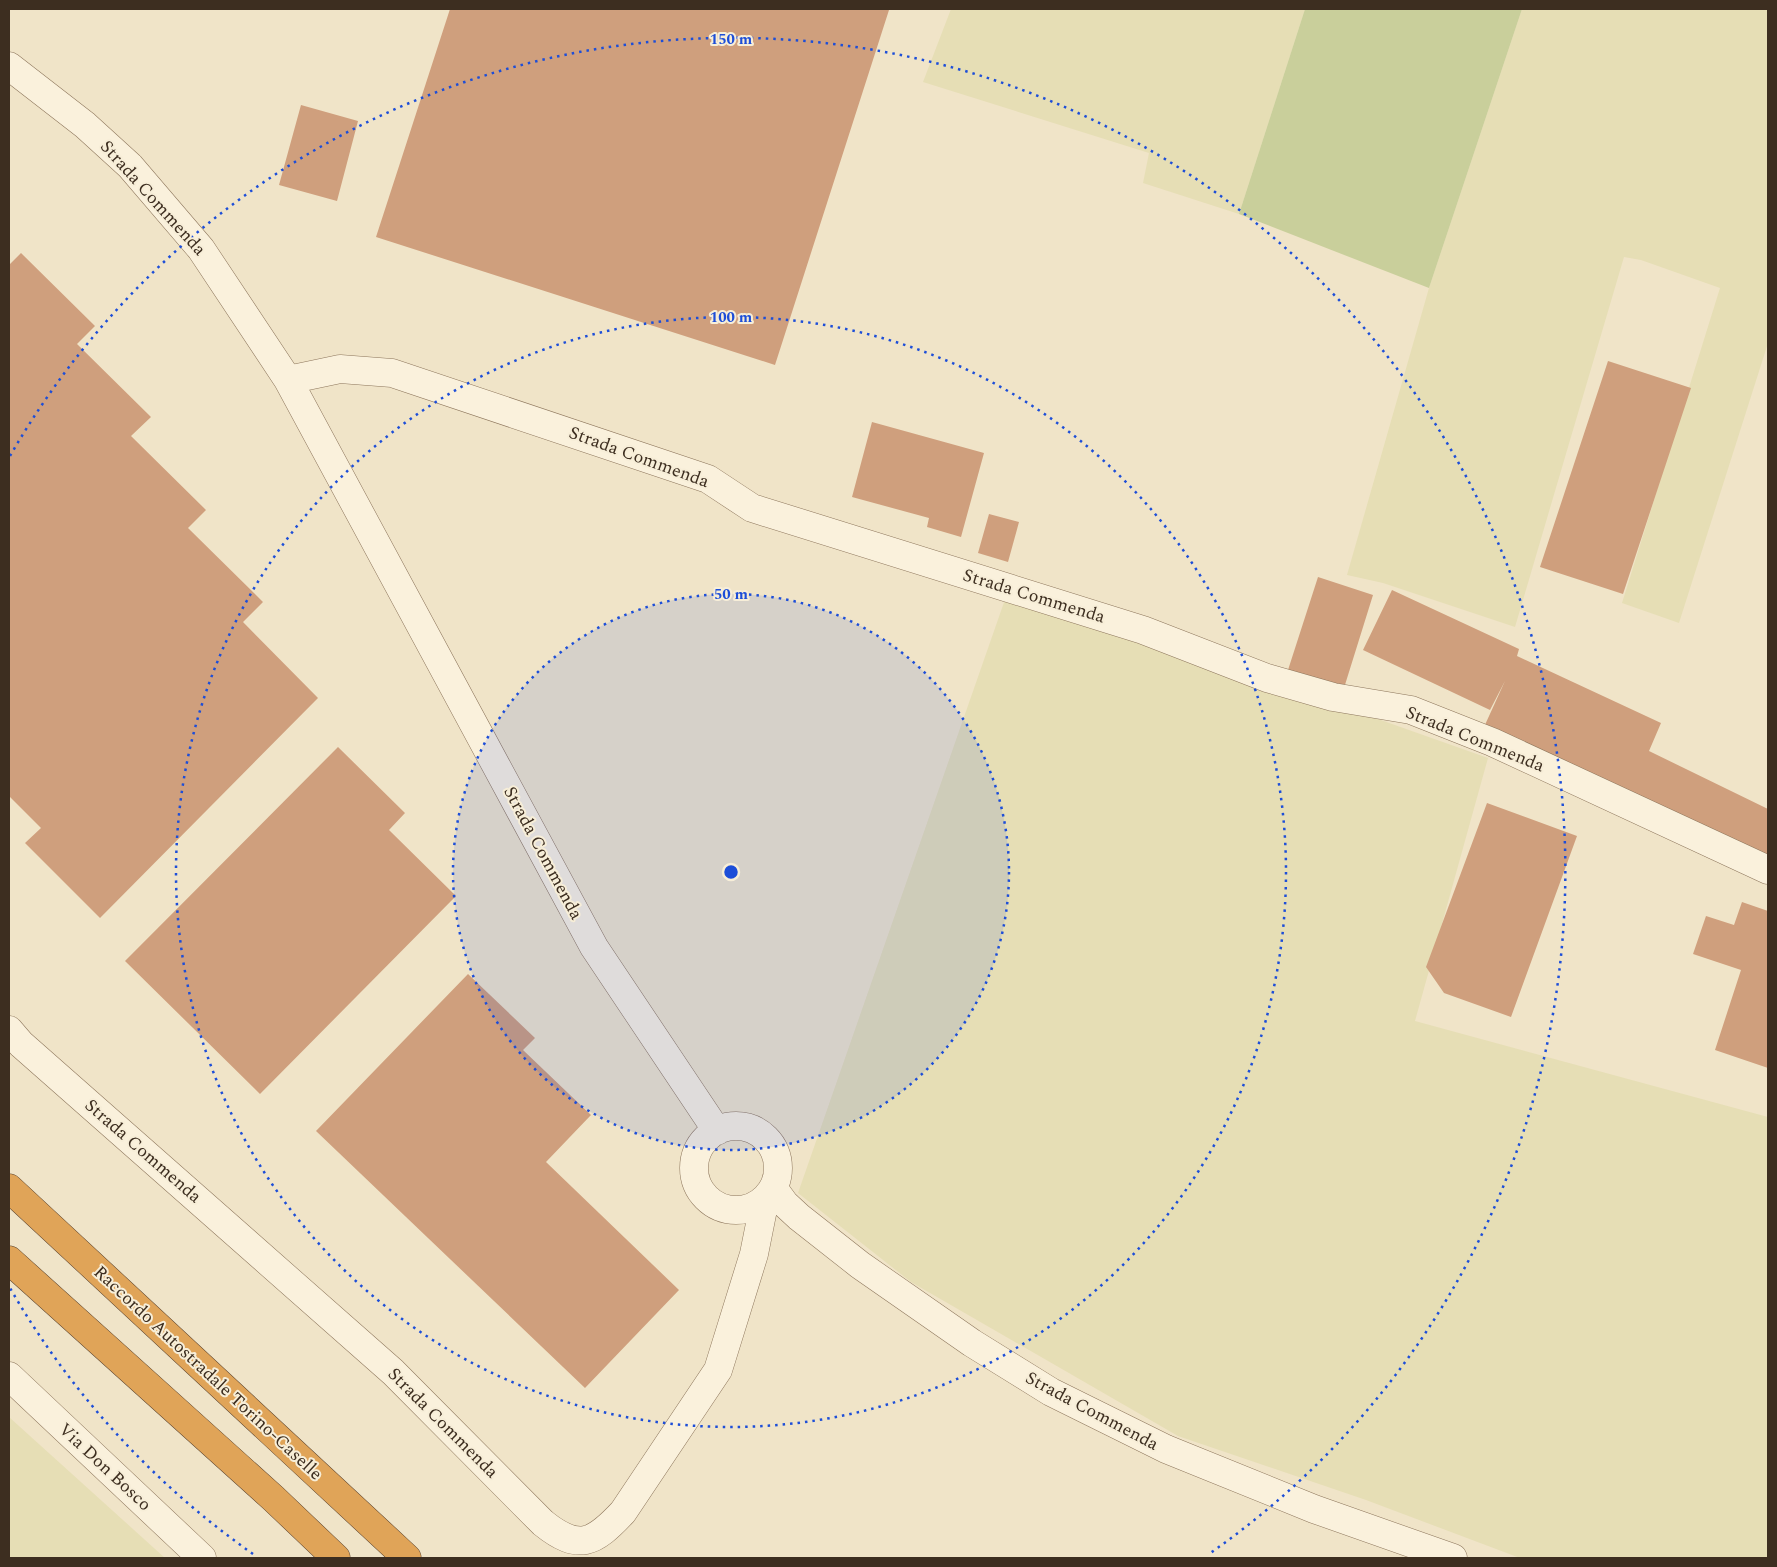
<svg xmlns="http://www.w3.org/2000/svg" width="1777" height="1567" viewBox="0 0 1777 1567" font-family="Spectral,serif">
<rect width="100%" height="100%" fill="#f0e4c8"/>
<path fill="#e6deb5" d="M951 9H1305L1239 214 1143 183 1149 153 923 82Z
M1522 9H1768V343L1679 623 1622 603 1720 288 1641 260 1624 257 1515 627 1383 583 1347 575 1429 288Z
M1009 588 1488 758 1415 1021 1768 1117V1558H1520L1366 1500 1178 1436 911 1282 798 1193Z
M9 1417 165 1558H9Z"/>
<path fill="#c9cf9b" d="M1305 9H1522L1429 288 1239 214Z"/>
<path fill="#cf9f7d" d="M450 9 889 10 775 365 376 237Z
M301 105 358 121 337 201 279 185Z
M21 253 95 326 77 344 151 417 131 436 206 510 188 528 263 602 243 622 318 698 100 918 25 843 41 828 9 796V265Z
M1608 361 1691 388 1623 594 1540 567Z
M872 422 984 453 961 537 927 527 929 518 852 497Z
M989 514 1019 522 1008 562 978 553Z
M1318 577 1373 595 1344 688 1288 670Z
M1392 590 1519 649 1517 656 1661 723 1649 751 1768 809V861L1484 727 1505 681 1490 710 1363 650Z
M338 747 405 813 389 830 456 896 260 1094 125 961Z
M1487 803 1577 836 1511 1017 1444 993 1426 967Z
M1742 902 1768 911V1068L1715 1050 1741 970 1693 954 1706 916 1734 925Z
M468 974 535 1038 523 1050 591 1115 546 1162 679 1290 585 1388 316 1131Z"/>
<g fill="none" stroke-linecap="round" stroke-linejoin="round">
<defs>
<path id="street" d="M9 66 85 125 130 166 201 249 288 380 594 947 717 1131
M288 380 340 369 392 373 708 479 752 508 1143 630 1267 678 1333 697 1411 710 1492 742 1768 870
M9 1030 21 1044 393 1372 543 1523C579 1552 594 1543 623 1512L718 1370 754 1254 765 1199
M694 1168a42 42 0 1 1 84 0a42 42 0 1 1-84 0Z
M774 1189 785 1204 799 1217 860 1265 972 1343 1051 1392 1166 1449 1314 1509 1453 1558
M9 1376 202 1558"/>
<path id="highway" d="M9 1188 407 1558
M9 1260 273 1498 336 1558"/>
</defs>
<use href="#street" stroke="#8d765c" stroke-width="29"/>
<use href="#highway" stroke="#5b4430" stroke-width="29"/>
<use href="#street" stroke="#faf1dc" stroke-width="28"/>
<use href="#highway" stroke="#e0a458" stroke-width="28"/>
</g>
<circle cx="731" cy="872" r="278" fill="#1d4ed8" fill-opacity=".12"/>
<g fill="none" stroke="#1d4ed8" stroke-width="2.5" stroke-dasharray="2.5 5">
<circle cx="731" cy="872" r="278"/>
<circle cx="731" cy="872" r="555"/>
<path d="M253 1554A833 833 0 0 1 10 1288M10 456A833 833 0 1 1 1209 1554"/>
</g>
<g text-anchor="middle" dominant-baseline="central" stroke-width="4" stroke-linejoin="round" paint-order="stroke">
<g font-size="18" fill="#3d2e20" stroke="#f7eed8">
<text transform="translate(153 198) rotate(48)">Strada Commenda</text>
<text transform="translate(639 457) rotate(20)">Strada Commenda</text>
<text transform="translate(1034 596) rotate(17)">Strada Commenda</text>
<text transform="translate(1475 739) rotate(22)">Strada Commenda</text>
<text transform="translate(543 853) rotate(62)">Strada Commenda</text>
<text transform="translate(143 1151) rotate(41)">Strada Commenda</text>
<text transform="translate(208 1373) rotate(43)">Raccordo Autostradale Torino-Caselle</text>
<text transform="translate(1092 1411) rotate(28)">Strada Commenda</text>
<text transform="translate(443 1423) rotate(45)">Strada Commenda</text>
<text transform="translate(105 1467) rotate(43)">Via Don Bosco</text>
</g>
</g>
<circle cx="731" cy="872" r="8" fill="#1d4ed8" stroke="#f7eed8" stroke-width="2.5"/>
<g font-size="15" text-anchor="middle" font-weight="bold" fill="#1d4ed8" stroke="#f7eed8" stroke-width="4" stroke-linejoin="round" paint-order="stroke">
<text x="731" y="44">150 m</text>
<text x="731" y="322">100 m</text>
<text x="731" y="599">50 m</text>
</g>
<rect width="1777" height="1567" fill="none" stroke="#3d2e20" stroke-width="20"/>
</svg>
